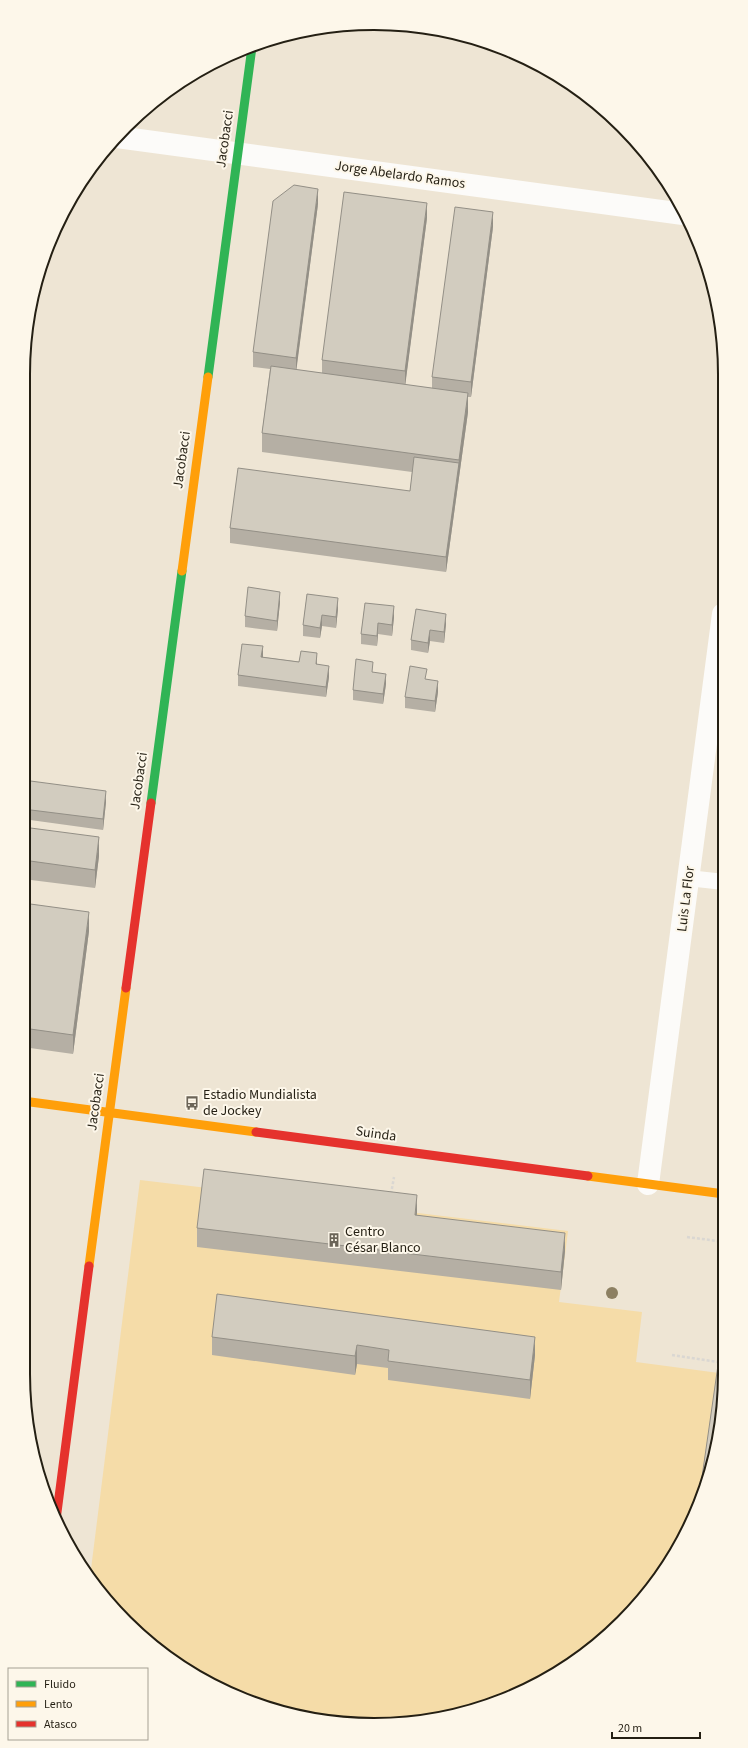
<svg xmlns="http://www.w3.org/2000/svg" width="748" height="1748" viewBox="0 0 748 1748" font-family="'Source Sans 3',sans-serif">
<rect width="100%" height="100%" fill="#eee5d4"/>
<path fill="#f5dca8" d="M140 1180 568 1231 559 1302 642 1312 636 1362 719 1373 700 1500 678 1549 638 1605 550 1678 442 1718 374 1725 306 1718 199 1678 110 1605 90 1577Z"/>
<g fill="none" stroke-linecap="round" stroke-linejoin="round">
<path stroke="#dad7d2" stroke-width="2.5" stroke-dasharray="3 2" stroke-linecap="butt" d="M391 1194 394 1177
M687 1237 725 1242
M672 1355 725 1363"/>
<path stroke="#fcfbf9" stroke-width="16" d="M688 878 724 882"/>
<path stroke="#fcfbf9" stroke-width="22" d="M117 137 683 214
M648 1184 723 614"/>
<path stroke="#30b455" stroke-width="9" d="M208 377 252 47
M151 803 182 571"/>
<path stroke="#ff9f0a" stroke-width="9" d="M182 571 208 377
M23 1101 256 1132
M588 1176 724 1194
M89 1266 126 988"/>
<path stroke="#e5322d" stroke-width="9" d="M126 988 151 803
M256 1132 588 1176
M56 1520 89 1266"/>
</g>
<circle fill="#8d8062" cx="612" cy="1293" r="6"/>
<path fill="#b5afa4" d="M318 204 296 370 322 373V360L427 218 405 385 432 388V377L493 227 471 397H468V412L446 572 230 543V528L410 491 412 472 262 452V433L270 369 253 367V352Z
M307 594 338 609 336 628 322 626 320 638 303 636V625Z
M280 602 277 631 245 627V616Z
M365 603 394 617 392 636 378 634 377 646 361 644V634Z
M416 609 446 624 444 643 430 641 428 653 411 650V640Z
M263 657 317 664 329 677 326 697 238 686V675Z
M373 672 386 684 383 704 353 700V690Z
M427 679 438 692 435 712 405 708V697Z
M23 780 106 802 103 830 23 819Z
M23 827 99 856 95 888 23 879Z
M23 903 89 931 73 1054 23 1047Z
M417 1215 565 1251 561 1290 197 1247V1228Z
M212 1337 535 1355 530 1399 388 1380V1368L357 1364 355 1375 212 1355Z"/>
<path fill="#938f86" d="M318 189V204L296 373V358Z
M427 203V218L405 387V371Z
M493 212V227L471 397V382Z
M468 393V412L446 572V557Z
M280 592V602L277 631V621Z
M338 598V609L336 628V617Z
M394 606V617L392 636V625Z
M446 614V624L444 643V632Z
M322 615V626L320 638V628Z
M378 623V634L377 646V636Z
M430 630V641L428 653V643Z
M263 646V657L261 668V657Z
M317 653V664L316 675V664Z
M329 666V677L326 697V687Z
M386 674V684L383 704V694Z
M438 681V692L435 712V701Z
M106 791V802L103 830V819Z
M99 837V856L95 888V870Z
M89 912V931L73 1054V1035Z
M417 1195V1213L415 1233V1215Z
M565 1233V1251L561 1290V1272Z
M535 1337V1355L530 1399V1380Z
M357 1345V1364L355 1375V1356Z"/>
<path fill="#d2ccbf" stroke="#938f86" d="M294 185 318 189 296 358 253 352 273 201Z
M344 192 427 203 405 371 322 360Z
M455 207 493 212 471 382 432 377Z
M271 366 468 393 459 460 262 433Z
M414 457 459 463 446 557 230 528 238 468 410 491Z
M248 587 280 592 277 621 245 616Z
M307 594 338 598 336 617 322 615 320 628 303 625Z
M365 603 394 606 392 625 378 623 377 636 361 634Z
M416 609 446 614 444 632 430 630 428 643 411 640Z
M242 644 263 646 261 657 299 662 301 651 317 653 316 664 329 666 326 687 238 675Z
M356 659 373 662 372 672 386 674 383 694 353 690Z
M410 666 427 669 425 679 438 681 435 701 405 697Z
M23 780 106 791 103 819 23 809Z
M23 827 99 837 95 870 23 860Z
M23 903 89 912 73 1035 23 1028Z
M204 1169 417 1195 415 1215 565 1233 561 1272 197 1228Z
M217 1294 535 1337 530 1380 388 1361 389 1350 370 1347 357 1345 355 1356 212 1337Z
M725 1316V1374L706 1487 698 1505Z"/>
<defs>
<symbol id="bus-bare" viewBox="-9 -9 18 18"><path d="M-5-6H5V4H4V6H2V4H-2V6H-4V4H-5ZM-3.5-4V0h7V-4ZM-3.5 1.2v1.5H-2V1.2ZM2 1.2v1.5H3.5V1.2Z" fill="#6b6457" stroke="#fdf7ea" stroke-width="2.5" paint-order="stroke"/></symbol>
<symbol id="building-bare" viewBox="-9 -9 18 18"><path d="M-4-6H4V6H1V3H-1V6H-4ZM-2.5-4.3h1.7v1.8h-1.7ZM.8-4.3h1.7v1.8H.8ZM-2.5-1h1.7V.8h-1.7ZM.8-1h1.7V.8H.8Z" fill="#6b6457" stroke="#fdf7ea" stroke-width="2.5" paint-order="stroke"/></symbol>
</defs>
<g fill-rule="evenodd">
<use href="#bus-bare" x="182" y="1093" width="20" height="20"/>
<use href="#building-bare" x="324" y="1230" width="20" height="20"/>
</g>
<g text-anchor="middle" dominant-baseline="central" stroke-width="4" stroke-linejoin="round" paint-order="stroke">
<g font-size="14" fill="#241f13" stroke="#fdf7ea">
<text transform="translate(225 139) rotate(-82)">Jacobacci</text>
<text transform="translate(400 175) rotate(8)">Jorge Abelardo Ramos</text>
<text transform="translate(182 460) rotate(-82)">Jacobacci</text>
<text transform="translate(139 781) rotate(-82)">Jacobacci</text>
<text transform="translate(686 899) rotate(-83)">Luis La Flor</text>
<text transform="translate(96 1102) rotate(-82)">Jacobacci</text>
<text transform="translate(376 1134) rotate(8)">Suinda</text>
</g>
<g font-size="14" fill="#241f13" stroke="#fdf7ea" text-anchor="start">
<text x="203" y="1095">Estadio Mundialista<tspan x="203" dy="16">de Jockey</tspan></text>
<text x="345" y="1232">Centro<tspan x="345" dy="16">César Blanco</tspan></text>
</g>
</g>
<path d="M0 0H748V1748H0ZM374 30H374A344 344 0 0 1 718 374V1374A344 344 0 0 1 374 1718H374A344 344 0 0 1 30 1374V374A344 344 0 0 1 374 30Z" fill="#fdf7ea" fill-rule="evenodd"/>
<path fill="none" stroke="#241f13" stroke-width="2" d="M374 30H374A344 344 0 0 1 718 374V1374A344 344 0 0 1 374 1718H374A344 344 0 0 1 30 1374V374A344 344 0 0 1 374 30Z"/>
<rect x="8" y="1668" width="140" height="72" fill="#fdf7ea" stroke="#a6a194"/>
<rect x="16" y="1681" width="20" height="6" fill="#30b455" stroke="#a6a194"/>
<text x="44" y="1688" font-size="12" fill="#241f13">Fluido</text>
<rect x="16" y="1701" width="20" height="6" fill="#ff9f0a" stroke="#a6a194"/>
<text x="44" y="1708" font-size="12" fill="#241f13">Lento</text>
<rect x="16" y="1721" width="20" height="6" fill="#e5322d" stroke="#a6a194"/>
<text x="44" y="1728" font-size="12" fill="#241f13">Atasco</text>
<path d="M612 1732v6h88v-6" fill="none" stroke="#241f13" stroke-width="2"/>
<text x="618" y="1732" font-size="12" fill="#241f13" stroke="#fdf7ea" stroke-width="3" paint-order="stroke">20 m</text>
</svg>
